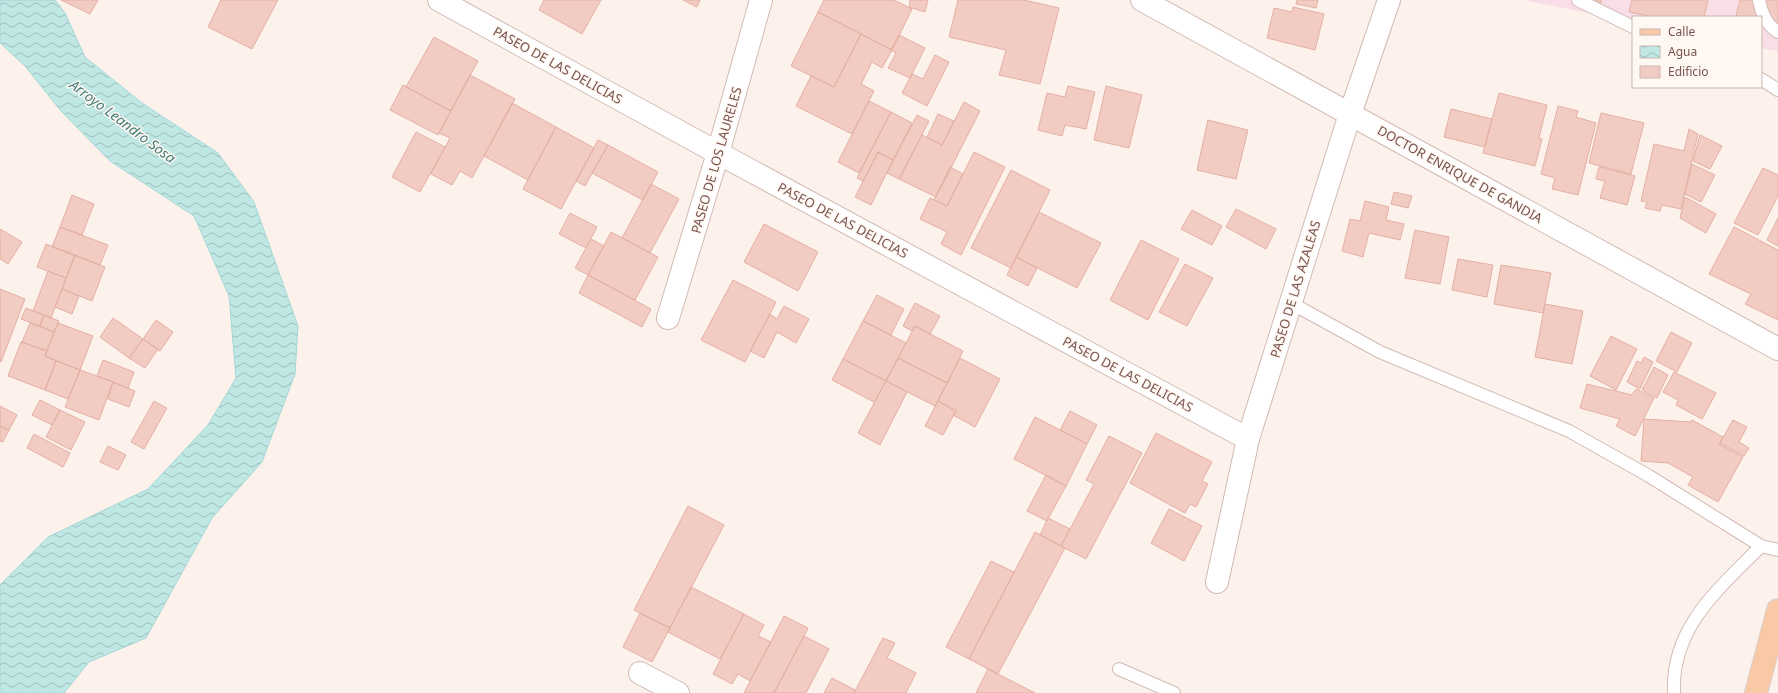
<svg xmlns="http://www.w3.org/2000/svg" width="1778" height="693" viewBox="0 0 1778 693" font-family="'Noto Sans',sans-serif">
<defs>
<pattern id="water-waves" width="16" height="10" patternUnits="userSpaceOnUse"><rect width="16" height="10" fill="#bfe7e4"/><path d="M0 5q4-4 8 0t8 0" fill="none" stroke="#a0bebb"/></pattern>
</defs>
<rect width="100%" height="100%" fill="#fcf2eb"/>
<path fill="#fadee7" d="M1523 0H1778V51L1761 48V17H1633V22Z"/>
<path fill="url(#water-waves)" stroke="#a5d8d6" d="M0 0H55L65 13 85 57 142 103 218 153 254 202 298 326 295 374 262 462 212 518 146 638 89 662 64 693H0V585L48 537 148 489 208 425 236 378 229 296 194 216 110 161 61 111 25 66 0 43Z"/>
<path fill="#f2ccc3" stroke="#e4afa3" d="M61 0H98L90 14Z
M221 0H278L252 49 208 27Z
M544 0H601L582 34 539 10Z
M683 0H700L697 7Z
M824 0H894L912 9 892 50 818 12Z
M910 0H928L925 12 909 7Z
M958 0H1024L1059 8 1040 84 999 75 1006 50 949 37Z
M1297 0H1318L1316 8 1296 4Z
M1585 0H1601V3Z
M1632 0H1708L1704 17H1653L1629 12Z
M1740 0H1778V25L1761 17 1736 16Z
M1293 7 1324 14 1315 50 1267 38 1274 8 1292 12Z
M818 12 861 34 834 87 791 66Z
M861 34 892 50 882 68 872 62 861 84 874 91 852 134 796 106 811 76 834 87Z
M899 35 925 48 910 78 888 68 896 53 891 50Z
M434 37 478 61 451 111 406 87Z
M935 55 949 62 927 106 902 93 912 74 923 79Z
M470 75 515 99 472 178 460 171 452 185 431 174 450 138 439 133Z
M403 85 451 111 438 135 390 110Z
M1068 86 1095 92 1086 129 1065 125 1062 136 1038 130 1047 93 1065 97Z
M1106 86 1142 95 1129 148 1094 140Z
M1499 93 1547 105 1539 138 1542 139 1535 166 1483 153Z
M869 101 891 112 859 173 838 162Z
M964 102 980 111 936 197 899 179 922 135 942 145Z
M512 103 556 127 528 180 484 156Z
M1558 106 1578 111 1576 117 1596 123 1578 195 1552 189 1555 178 1541 174Z
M1451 109 1492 119 1485 147 1444 137Z
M891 112 912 123 893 160 878 152 863 181 857 178Z
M1601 113 1644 123 1631 174 1589 163Z
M938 114 954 121 942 145 927 137Z
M917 115 929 121 899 179 887 173Z
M1208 120 1248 130 1236 179 1197 170Z
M556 127 594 148 561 209 523 189Z
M1689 129 1698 134 1681 209 1662 205 1660 211 1645 208 1647 202 1641 201 1654 144 1684 151Z
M416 132 445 147 420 192 392 177Z
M1700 135 1722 146 1710 169 1693 161Z
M598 140 608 145 585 186 576 181Z
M608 145 658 172 643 200 592 173Z
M878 152 893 160 871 205 855 197Z
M974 152 1005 167 961 255 941 244 947 232 920 219 930 198 947 206Z
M1692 164 1715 175 1701 202 1685 194Z
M950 167 963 174 947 206 934 200Z
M1599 167 1635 176 1627 205 1600 198 1605 181 1596 179Z
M1763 168 1778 175V196L1758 235 1734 223Z
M1011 170 1050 190 1011 268 971 248Z
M651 184 679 199 650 253 622 238Z
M1394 192 1412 196 1408 208 1391 204Z
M72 195 94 204 82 235 60 227Z
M1685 197 1716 214 1706 233 1680 218Z
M1365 201 1389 207 1386 220 1404 224 1400 240 1369 233 1363 257 1342 251 1350 219 1360 221Z
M1236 209 1276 229 1266 249 1226 227Z
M1192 210 1222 226 1212 245 1181 229Z
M1039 212 1101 243 1077 288 1016 257Z
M570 213 597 227 586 248 559 234Z
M1778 218V246L1767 240Z
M764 224 818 252 798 291 744 262Z
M60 227 108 245 100 265 52 247Z
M1734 227 1778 250V320L1745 304 1751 294 1709 274Z
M0 229 22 242 8 264 0 259Z
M1415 230 1449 237 1440 284 1405 278Z
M611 232 658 257 635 300 588 275Z
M591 239 604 246 588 275 575 268Z
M1141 240 1179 259 1148 320 1110 300Z
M46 244 75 255 66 278 37 267Z
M75 255 105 267 92 301 62 289Z
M1016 257 1037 268 1028 286 1007 275Z
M1458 259 1493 265 1487 297 1452 290Z
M1185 264 1213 278 1187 326 1159 312Z
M1501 265 1551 273 1543 313 1494 304Z
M48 271 66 278 51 318 33 311Z
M588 275 651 309 642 327 579 293Z
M733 280 776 302 745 362 701 340Z
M0 289 25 299 1 362 0 361Z
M62 289 79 296 72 314 55 307Z
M877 295 904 309 891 335 863 321Z
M915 303 940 316 930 334 915 326 912 331 903 326Z
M1545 304 1583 311 1572 364 1535 357Z
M784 306 809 319 796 343 777 332 764 358 750 351 770 314 777 319Z
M26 308 44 315 40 326 21 319Z
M44 315 59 321 54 332 40 326Z
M113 318 143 339 129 358 100 337Z
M156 320 173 332 160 351 143 339Z
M863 321 906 343 886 381 843 359Z
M30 323 54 332 47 351 22 342Z
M58 323 93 336 80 370 45 356Z
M915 326 963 351 947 383 898 358Z
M1671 332 1692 343 1677 372 1656 361Z
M1611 336 1637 349 1616 390 1590 376Z
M143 339 158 349 145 368 129 358Z
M21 342 47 351 45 356 56 361 45 390 8 376Z
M1644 357 1653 362 1640 389 1627 382 1637 361 1641 363Z
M898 358 947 383 935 406 886 381Z
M960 358 1000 379 975 427 953 415 956 411 938 401Z
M843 359 886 381 874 402 832 380Z
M103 360 134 372 128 388 97 376Z
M56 361 80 370 68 399 45 390Z
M1654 367 1668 375 1657 398 1642 390Z
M80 370 113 382 99 420 65 407Z
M1674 372 1716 393 1702 419 1676 405 1678 400 1663 392Z
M886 381 907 392 880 445 858 433Z
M113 382 135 391 129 407 108 399Z
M1587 384 1632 395 1636 389 1654 398 1635 436 1616 426 1620 419 1580 408Z
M40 400 60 410 52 425 32 415Z
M154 401 167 408 144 449 131 442Z
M938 401 956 411 943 435 925 426Z
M0 406 17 415 9 430 0 426Z
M60 410 85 422 71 450 46 437Z
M1070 411 1097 425 1087 444 1060 430Z
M1035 417 1087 444 1066 486 1014 459Z
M1644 419 1691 422 1692 420 1723 437 1719 444 1743 457 1718 502 1688 485 1693 477 1668 463 1641 461Z
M1733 420 1747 427 1739 442 1749 448 1744 456 1720 443Z
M0 426 9 430 3 442 0 441Z
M1156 433 1212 462 1202 481 1208 484 1196 507 1190 504 1185 513 1130 483Z
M34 434 70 453 63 467 27 448Z
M1109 436 1142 453 1086 559 1061 546 1094 484 1086 480Z
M108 446 126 455 118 470 100 462Z
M1046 475 1066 486 1047 521 1027 511Z
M688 506 724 525 670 628 634 610Z
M1169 509 1202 526 1184 561 1151 543Z
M1048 518 1070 529 1061 546 1040 535Z
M1035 532 1065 548 998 674 969 659Z
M991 561 1014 572 969 659 946 647Z
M691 587 744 614 720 659 668 632Z
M640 613 670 628 652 662 623 647Z
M744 614 764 625 758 636 771 642 750 681 738 674 732 684 713 674Z
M784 616 808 628 804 636 774 693H744Z
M804 636 829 649 806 693H774Z
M883 638 895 643 887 658 916 673 906 693H854Z
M988 669 998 674 1035 693H976Z
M832 678 855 690 854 693H824Z"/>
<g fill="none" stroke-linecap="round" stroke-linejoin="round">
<defs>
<path id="service" d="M1578 0 1633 27
M1759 0C1761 12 1767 26 1778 32
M1761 79 1778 90
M1291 303 1380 352 1569 431 1649 476 1761 546
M1119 669 1174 693
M1674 693C1671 627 1719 589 1761 546L1778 550"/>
<path id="minor" d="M439 0 718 153 1248 439
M1142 0 1778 349
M668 318 718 153 761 0
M1217 582 1248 439 1350 114 1389 0
M640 673 678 693"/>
<path id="primary" d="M1756 693 1778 610"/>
</defs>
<use href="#service" stroke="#d2bab3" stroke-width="14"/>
<use href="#minor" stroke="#d2bab3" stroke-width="24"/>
<use href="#primary" stroke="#d9cfcd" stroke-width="24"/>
<use href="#service" stroke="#fff" stroke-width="12"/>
<use href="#minor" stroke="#fff" stroke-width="22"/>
<use href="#primary" stroke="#f9c9a6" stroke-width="22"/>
</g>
<g text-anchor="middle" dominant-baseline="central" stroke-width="3" stroke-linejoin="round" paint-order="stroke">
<g font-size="13" fill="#78544e" stroke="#fff7f2">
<text transform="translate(558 65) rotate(29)">PASEO DE LAS DELICIAS</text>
<text transform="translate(716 160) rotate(-74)">PASEO DE LOS LAURELES</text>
<text transform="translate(1460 174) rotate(29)">DOCTOR ENRIQUE DE GANDIA</text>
<text transform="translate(843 220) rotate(28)">PASEO DE LAS DELICIAS</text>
<text transform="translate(1295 289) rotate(-73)">PASEO DE LAS AZALEAS</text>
<text transform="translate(1128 374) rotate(28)">PASEO DE LAS DELICIAS</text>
</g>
<g font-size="14" font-style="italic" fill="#417c7a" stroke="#fff7f2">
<text transform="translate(123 121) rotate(37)">Arroyo Leandro Sosa</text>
</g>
</g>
<rect x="1632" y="16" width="130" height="72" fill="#fff7f2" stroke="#c9b6b0"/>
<rect x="1640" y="29" width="20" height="6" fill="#f9c9a6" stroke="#c9b6b0"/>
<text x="1668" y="36" font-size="12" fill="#78544e">Calle</text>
<rect x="1640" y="46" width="20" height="12" fill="url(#water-waves)" stroke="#c9b6b0"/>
<text x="1668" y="56" font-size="12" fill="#78544e">Agua</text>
<rect x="1640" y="66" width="20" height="12" fill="#f2ccc3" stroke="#c9b6b0"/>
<text x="1668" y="76" font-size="12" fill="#78544e">Edificio</text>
</svg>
